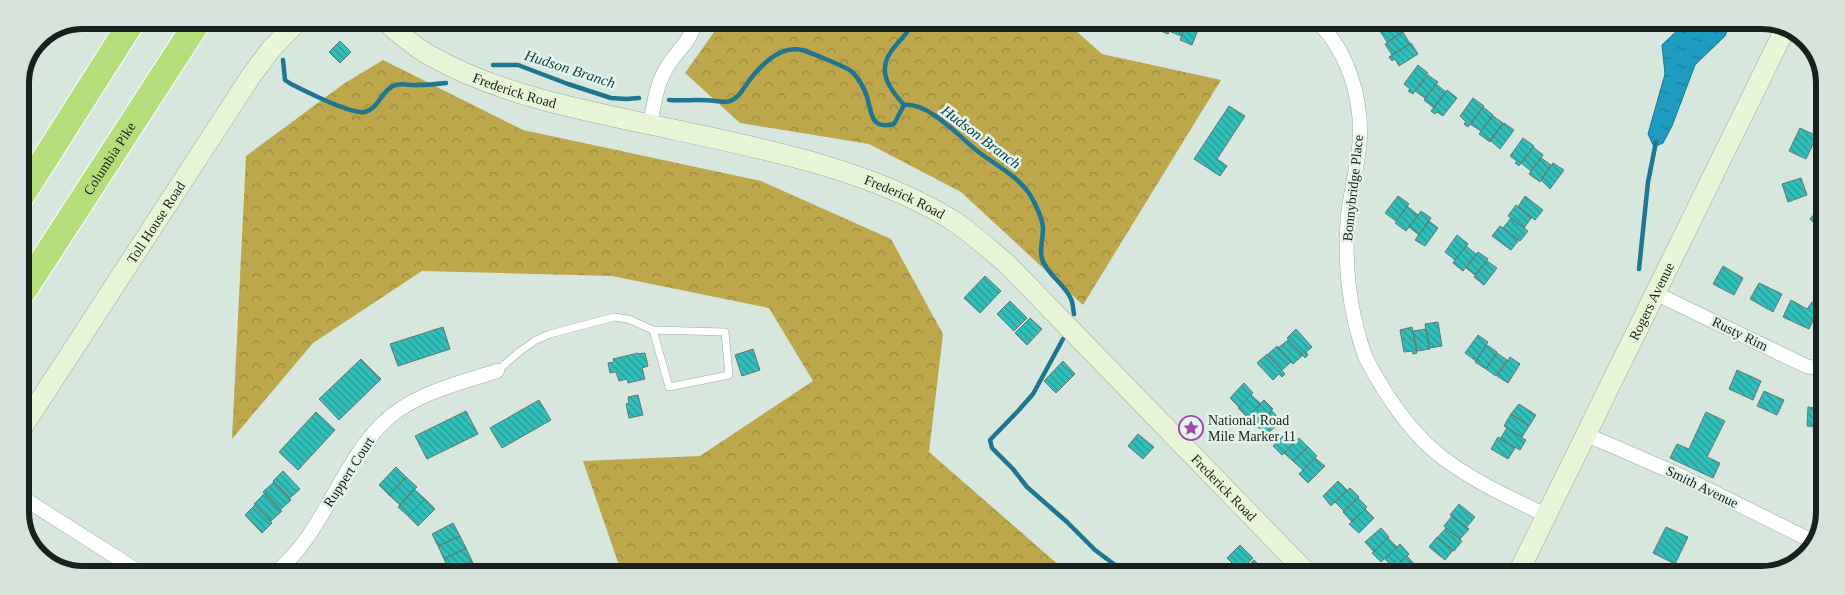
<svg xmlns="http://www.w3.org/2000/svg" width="1845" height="595" viewBox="0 0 1845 595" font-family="'Times New Roman',serif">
<defs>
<pattern id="forest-crowns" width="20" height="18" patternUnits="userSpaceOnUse" patternTransform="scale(1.25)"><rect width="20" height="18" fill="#bea74b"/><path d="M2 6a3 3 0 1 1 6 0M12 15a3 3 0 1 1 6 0" fill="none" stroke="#9a883e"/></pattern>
<pattern id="water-ripples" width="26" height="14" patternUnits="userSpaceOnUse" patternTransform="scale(1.25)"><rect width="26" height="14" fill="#1f9bc2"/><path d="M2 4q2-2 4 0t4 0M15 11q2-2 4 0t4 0" fill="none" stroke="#1a7e9d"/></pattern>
<pattern id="building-back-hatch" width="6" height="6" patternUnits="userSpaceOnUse" patternTransform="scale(1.25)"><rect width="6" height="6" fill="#31bfbc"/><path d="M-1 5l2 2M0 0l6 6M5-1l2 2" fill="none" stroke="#299b98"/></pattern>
</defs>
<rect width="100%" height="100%" fill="#d7e7de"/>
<path fill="url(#forest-crowns)" d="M722 21H1065L1102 54 1221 80 1083 305 961 192 869 144 740 123 685 73Z
M383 60 523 130 761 181 891 239 943 334 929 452 1069 574H622L583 461 700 456 813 381 769 308 612 276 422 271 313 343 232 439 246 156 345 83Z"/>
<path fill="url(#water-ripples)" stroke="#1e7690" d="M1686 22H1731L1725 36 1695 65 1672 126 1663 143 1654 147 1648 134 1665 74 1662 45Z"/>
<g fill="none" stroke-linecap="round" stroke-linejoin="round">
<path stroke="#1e7690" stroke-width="4.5" d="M283 60 285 80 291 84C305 91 351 115 365 112 378 109 381 92 393 86 402 82 409 86 419 85 428 85 437 84 446 83
M493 65H518L568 84 611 98 626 99 639 98
M669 100C685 101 700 99 715 101 720 101 726 103 730 101 739 98 743 89 748 82 760 66 780 45 802 50 809 52 846 67 851 71 858 77 865 89 867 97 872 113 870 130 894 124L904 105C930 102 961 139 980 153 1000 168 1024 179 1035 204 1038 210 1043 222 1043 229 1043 239 1039 249 1042 259 1047 275 1066 285 1071 299 1073 303 1073 309 1074 314
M904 105C886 85 875 67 897 44 905 35 908 33 911 21
M1639 269 1648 182 1656 142
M1063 339 1033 394 1018 411 990 440 992 448 1013 469 1027 487 1067 522 1095 550 1127 574"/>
</g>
<path fill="url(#building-back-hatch)" stroke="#647675" d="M1145 21H1159L1156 27Z
M1159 21H1173L1168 34 1156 29Z
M1173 21H1188L1181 36 1169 31Z
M1188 21 1200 25 1192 45 1180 40Z
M1372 22H1395L1380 31Z
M1395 22H1398L1404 31 1387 42 1380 31Z
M1403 32 1410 44 1392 55 1385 44Z
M340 41 351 52 340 63 329 52Z
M1411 43 1418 54 1399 66 1395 59 1392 61 1389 57Z
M1418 65 1428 73 1413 94 1408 91 1410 89 1404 84Z
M1428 75 1438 82 1425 98 1415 91Z
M1436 84 1446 92 1434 108 1424 100Z
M1447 90 1457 98 1443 116 1437 112 1435 114 1431 111Z
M1473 98 1484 106 1468 127 1464 124 1466 122 1460 116Z
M1229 106 1245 116 1217 159 1227 166 1220 176 1194 159Z
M1483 107 1493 115 1481 131 1470 124Z
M1493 116 1503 123 1490 142 1479 134Z
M1504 123 1514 130 1500 149 1490 140Z
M1800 128 1817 136 1806 159 1789 151Z
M1523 138 1534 146 1519 166 1515 163 1517 161 1510 156Z
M1533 147 1543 155 1531 171 1521 163Z
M1541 158 1551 165 1540 182 1529 174Z
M1553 163 1564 170 1550 189 1541 180Z
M1801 178 1807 195 1788 202 1782 184Z
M1398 196 1409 204 1396 221 1385 213Z
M1525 196 1543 210 1535 220 1518 207Z
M1823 204 1824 205 1823 231 1810 219Z
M1516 205 1532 217 1524 228 1508 216Z
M1407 206 1418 215 1406 231 1395 223Z
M1421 211 1431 218 1419 235 1409 227Z
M1511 218 1528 231 1520 241 1503 228Z
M1429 221 1438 228 1425 246 1415 240Z
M1500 226 1519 240 1511 250 1492 236Z
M1457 235 1468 244 1455 260 1445 252Z
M1466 246 1476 254 1463 271 1453 263Z
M1478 252 1488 259 1475 275 1466 268Z
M1487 261 1497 268 1484 285 1474 277Z
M1723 266 1743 278 1734 295 1713 284Z
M985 276 1001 291 980 313 964 298Z
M1759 283 1782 294 1773 312 1750 299Z
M1791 300 1807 309 1812 302 1820 306 1809 329 1783 317Z
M1010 301 1027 318 1014 331 997 314Z
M1030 318 1042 329 1027 345 1015 333Z
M1438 322 1442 346 1429 348 1425 324Z
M443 327 450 349 398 366 390 344Z
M1412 327 1417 353 1413 354 1412 351 1404 352 1400 330Z
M1296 329 1312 347 1306 352 1308 355 1305 358 1287 338Z
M1426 329 1430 349 1417 351 1413 331Z
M1478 335 1488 342 1476 361 1465 353Z
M1288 340 1303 355 1293 364 1278 348Z
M1487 345 1497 352 1486 369 1475 362Z
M1277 346 1291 362 1282 370 1267 355Z
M753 349 760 370 742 376 735 355Z
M638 353 639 354 645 353 648 366 642 368 645 379 628 383 627 379 619 381 616 372 610 373 608 363 614 362 613 359Z
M1497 353 1507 360 1496 376 1486 369Z
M1267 354 1285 374 1282 377 1279 374 1273 380 1257 363Z
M1510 357 1520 364 1508 383 1497 376Z
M361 359 381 379 339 420 319 399Z
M1063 361 1075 374 1056 393 1044 381Z
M1737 370 1761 381 1753 400 1729 389Z
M1244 383 1253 393 1239 407 1230 398Z
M1764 391 1784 400 1777 415 1757 406Z
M638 395 643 415 629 418 626 404 629 403 628 397Z
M1251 395 1261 404 1247 417 1238 408Z
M539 400 551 420 502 448 490 428Z
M1264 400 1273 409 1258 424 1249 415Z
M1519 404 1536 415 1529 426 1511 414Z
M1808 407 1823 409V427L1807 426Z
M466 411 478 434 427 459 415 436Z
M1272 411 1281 421 1266 435 1257 426Z
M316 412 335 430 298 470 279 452Z
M1706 412 1725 421 1707 457 1720 463 1713 478 1670 458 1677 444 1689 449Z
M1511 414 1529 426 1522 437 1504 426Z
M1507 428 1526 440 1520 450 1500 439Z
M1289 430 1297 440 1282 455 1273 446Z
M1138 434 1154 447 1143 459 1128 446Z
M1498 437 1515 448 1508 459 1491 449Z
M1299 438 1308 447 1293 461 1284 453Z
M1308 447 1317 456 1303 470 1293 461Z
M1315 458 1325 466 1308 483 1299 474Z
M396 467 406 477 389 495 379 485Z
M283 471 300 489 290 498 273 481Z
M406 477 417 487 400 505 389 495Z
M1338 481 1347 490 1331 506 1323 496Z
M274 482 291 500 280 510 263 492Z
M1350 488 1359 497 1344 511 1335 502Z
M414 489 425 499 408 516 398 507Z
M265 493 282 511 271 521 254 504Z
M1358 498 1367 507 1352 522 1343 512Z
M425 499 435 509 418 526 408 516Z
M1459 504 1475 517 1466 528 1450 515Z
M255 505 272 523 262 533 245 515Z
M1365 509 1374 518 1359 533 1349 524Z
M1452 516 1469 529 1460 539 1444 526Z
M453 523 460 536 438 546 432 534Z
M1666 527 1688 537 1675 564 1653 553Z
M1381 528 1389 537 1374 552 1365 542Z
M1446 528 1462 541 1454 551 1437 538Z
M460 536 466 548 444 559 438 546Z
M1437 537 1453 550 1445 560 1429 547Z
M1388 538 1397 547 1381 562 1372 553Z
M1400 544 1409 554 1394 568 1385 559Z
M1240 545 1253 558 1240 571 1227 558Z
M466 548 472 561 450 572 444 559Z
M1407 556 1415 565 1405 575H1392L1390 572Z
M1254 560 1266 572 1264 574H1243L1241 573Z
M472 561 478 573H451L450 572Z"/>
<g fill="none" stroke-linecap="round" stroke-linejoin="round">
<defs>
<path id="lane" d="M497 371 519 352 536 340 550 334 614 317 628 319 653 330 725 332 729 375 669 387 653 330"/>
<path id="street" d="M1318 22C1347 51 1361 95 1360 136 1359 162 1351 189 1348 215 1344 261 1349 309 1364 353 1366 360 1371 367 1374 373 1392 405 1414 436 1443 458 1475 482 1510 498 1546 515
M650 124C654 105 656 85 667 67 678 49 689 44 696 21
M1657 294 1806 366 1824 370
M1587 435 1675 473 1814 542
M20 496 141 573
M275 573C323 534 338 469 381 425 411 394 457 384 497 371"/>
<g id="secondary">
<path id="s1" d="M384 20C398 33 412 45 429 55 494 92 571 108 643 123 744 145 863 165 952 220 972 233 990 250 1008 265L1308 574"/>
<path id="s2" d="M20 431 251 76 271 49 299 20"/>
<path id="s3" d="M1517 575 1786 27"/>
</g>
<g id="highway">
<path d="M20 198 133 20"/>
<path id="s4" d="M20 296 199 20"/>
</g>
</defs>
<use href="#lane" stroke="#9caba2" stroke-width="8"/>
<use href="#street" stroke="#9caba2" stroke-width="15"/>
<use href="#secondary" stroke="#9caba2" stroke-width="21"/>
<use href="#highway" stroke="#fff" stroke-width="28"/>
<use href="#lane" stroke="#fff" stroke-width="7"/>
<use href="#street" stroke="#fff" stroke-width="14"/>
<use href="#secondary" stroke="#e8f5d7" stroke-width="20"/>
<use href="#highway" stroke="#b4de79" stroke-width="26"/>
</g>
<defs>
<symbol id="sight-ring" viewBox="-11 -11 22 22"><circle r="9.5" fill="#e5f4eb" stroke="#a246af" stroke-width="1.5"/><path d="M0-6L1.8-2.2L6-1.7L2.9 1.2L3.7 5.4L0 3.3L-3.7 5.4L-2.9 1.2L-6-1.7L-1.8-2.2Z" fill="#a246af"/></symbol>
</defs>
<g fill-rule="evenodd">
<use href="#sight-ring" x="1177" y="414" width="28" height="28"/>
</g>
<g text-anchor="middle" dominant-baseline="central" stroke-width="5" stroke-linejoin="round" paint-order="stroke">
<g font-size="14" fill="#1a201d" stroke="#e5f4eb">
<text stroke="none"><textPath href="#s1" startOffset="150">Frederick Road</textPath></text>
<text stroke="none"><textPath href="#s4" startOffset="164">Columbia Pike</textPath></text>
<text transform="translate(1353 188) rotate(-84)">Bonnybridge Place</text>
<text stroke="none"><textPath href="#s1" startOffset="555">Frederick Road</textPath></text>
<text stroke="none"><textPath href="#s2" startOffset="249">Toll House Road</textPath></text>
<text stroke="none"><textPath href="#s3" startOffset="305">Rogers Avenue</textPath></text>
<text transform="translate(1740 334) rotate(26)">Rusty Rim</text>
<text transform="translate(349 472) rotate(-57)">Ruppert Court</text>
<text transform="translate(1702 487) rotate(26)">Smith Avenue</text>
<text stroke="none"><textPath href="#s1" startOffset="990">Frederick Road</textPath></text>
</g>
<g font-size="14" fill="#1a201d" stroke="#e5f4eb" text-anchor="start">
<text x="1208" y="420">National Road<tspan x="1208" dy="16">Mile Marker 11</tspan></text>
</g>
<g font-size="15" font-style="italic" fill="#0a3d4d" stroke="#e5f4eb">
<text transform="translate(570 69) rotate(18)">Hudson Branch</text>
<text transform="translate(981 137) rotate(37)">Hudson Branch</text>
</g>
</g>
<path d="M0 0H1845V595H0ZM83 29H1762A54 54 0 0 1 1816 83V512A54 54 0 0 1 1762 566H83A54 54 0 0 1 29 512V83A54 54 0 0 1 83 29Z" fill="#d5e3db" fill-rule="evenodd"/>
<path fill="none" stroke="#1a201d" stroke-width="6" d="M83 29H1762A54 54 0 0 1 1816 83V512A54 54 0 0 1 1762 566H83A54 54 0 0 1 29 512V83A54 54 0 0 1 83 29Z"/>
</svg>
